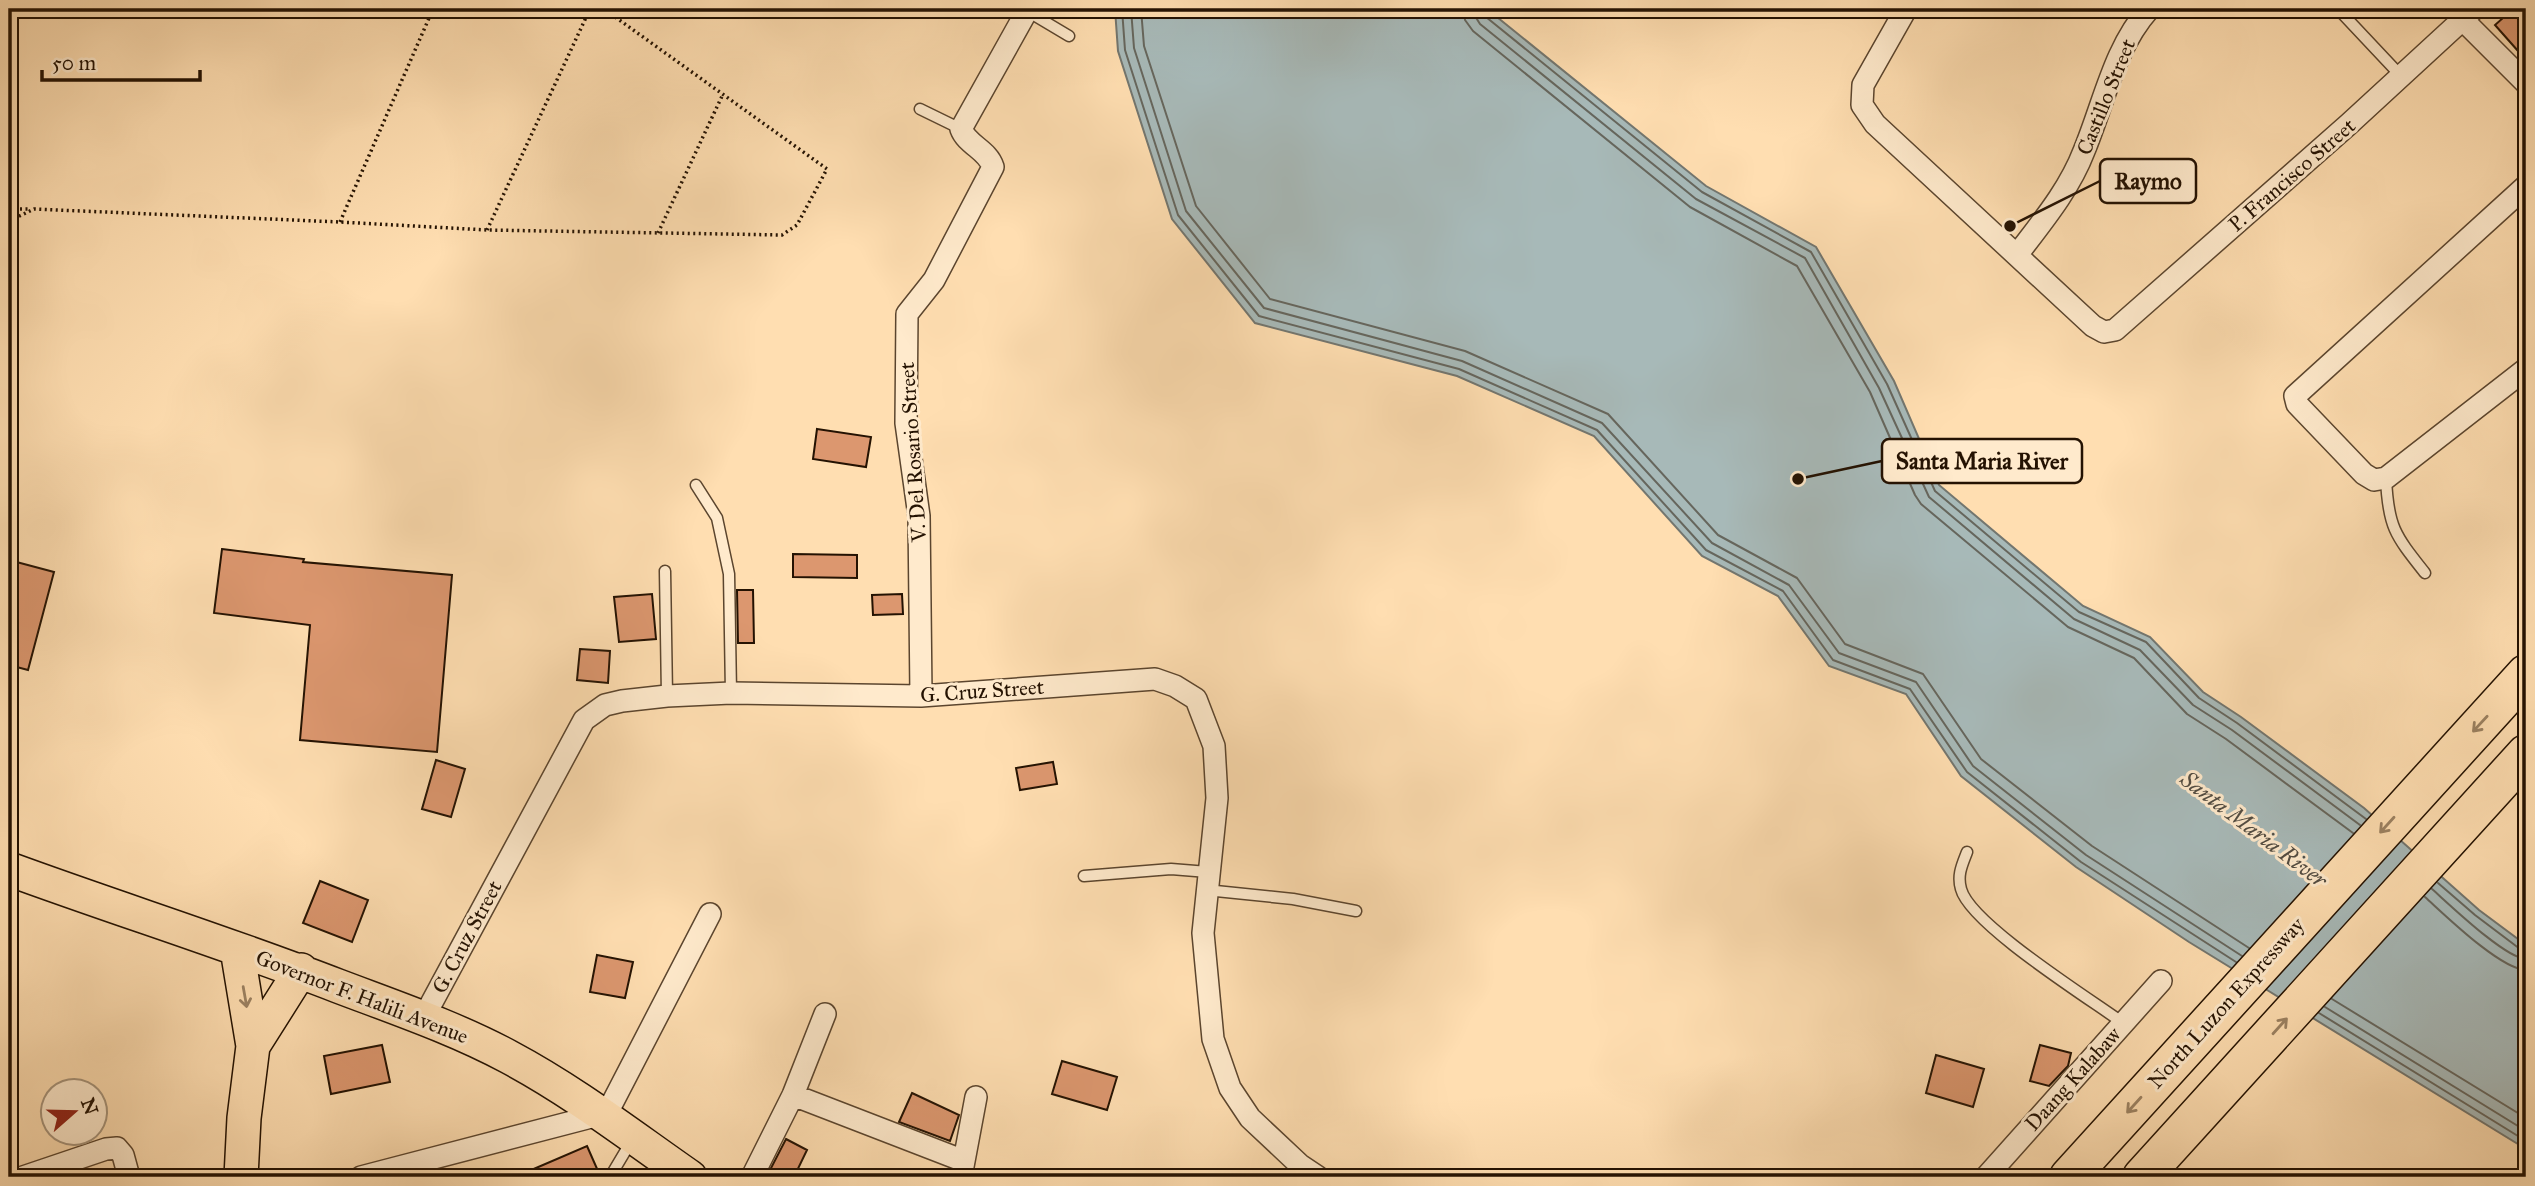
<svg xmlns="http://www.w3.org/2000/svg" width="2535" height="1186" viewBox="0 0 2535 1186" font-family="'IM FELL Great Primer',serif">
<rect width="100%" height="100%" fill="#ffdeb1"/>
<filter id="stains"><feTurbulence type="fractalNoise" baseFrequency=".00286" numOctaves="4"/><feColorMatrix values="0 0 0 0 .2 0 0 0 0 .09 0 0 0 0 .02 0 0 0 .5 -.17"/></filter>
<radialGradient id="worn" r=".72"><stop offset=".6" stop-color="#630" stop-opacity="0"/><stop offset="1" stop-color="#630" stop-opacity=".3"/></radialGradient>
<path fill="#a7b9b8" stroke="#73766f" stroke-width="2" d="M1115 9H1487L1706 186 1816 247 1894 381 1939 485 2083 606 2150 637 2203 692 2241 717 2364 808 2479 910 2526 945V1149L2189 942 2076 867 1961 776 1906 694 1829 666 1778 596 1702 556 1594 436 1457 376 1255 323 1172 219 1118 51Z"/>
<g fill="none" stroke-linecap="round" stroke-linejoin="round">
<path stroke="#66665d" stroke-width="2" d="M1122 9 1125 50 1178 215 1259 316 1459 369 1597 430 1706 550 1783 591 1833 660 1910 689 1967 772 2081 862 2236 962
M1131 9 1134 48 1186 211 1264 308 1462 361 1602 423 1712 543 1789 585 1839 653 1916 682 1973 766 2086 855 2242 956
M1141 9 1144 46 1196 206 1270 299 1465 351 1608 414 1718 535 1797 578 1845 644 1923 674 1981 759 2092 846 2249 948
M1464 9 1465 20 1473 31 1690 207 1797 266 1870 392 1915 495 1921 504 2068 627 2134 658 2187 714 2226 739 2353 833
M1474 9 1475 16 1480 24 1696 199 1805 258 1879 388 1929 497 2074 619 2140 650 2193 705 2232 730 2360 825
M1483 9 1486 17 1702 192 1811 252 1887 384 1935 491 2079 612 2146 642 2199 698 2237 723 2366 819
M2438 883 2475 915 2520 949 2526 950
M2432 889C2450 905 2505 958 2526 959
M2425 897C2445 915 2500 969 2526 970
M2332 999 2526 1118
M2325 1007 2526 1131
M2319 1013 2526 1141"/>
</g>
<path fill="#dc976f" stroke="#241202" stroke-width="2" d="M2513 9H2526V60L2495 25Z
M817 429 871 437 866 467 813 459Z
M222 549 304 559 303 562 452 575 437 752 300 740 310 625 214 613Z
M793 554 857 555V578L793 577Z
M9 560 54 572 28 670 9 665Z
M737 590H753L754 643H738Z
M652 594 656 639 619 642 614 597Z
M902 594 903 614 873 615 872 595Z
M580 649 610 651 608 683 577 680Z
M436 760 465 769 451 817 422 809Z
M1053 762 1057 784 1020 790 1016 768Z
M320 881 368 900 352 942 303 923Z
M597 955 633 962 625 998 590 992Z
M382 1045 390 1082 331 1094 324 1056Z
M2040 1045 2071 1053 2068 1066 2049 1086 2030 1081Z
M1936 1055 1984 1069 1973 1107 1926 1093Z
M1062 1061 1117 1077 1107 1110 1052 1094Z
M912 1093 959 1115 950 1141 899 1122Z
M786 1139 807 1150 794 1177H784L770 1170Z
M587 1146 598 1171 583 1177H515Z"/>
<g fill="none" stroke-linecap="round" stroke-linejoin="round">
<defs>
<path id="service" d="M2338 9 2401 76
M1027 11 1069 36
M920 109 961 129
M2386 478C2388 527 2395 535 2425 573
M696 485 717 518 729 574 731 693
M665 571 667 696
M1967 852C1962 865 1957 875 1961 889 1970 924 2090 999 2123 1023
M1084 876 1171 869 1208 872
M1206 890 1293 899 1356 911
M610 1177 632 1140"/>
<path id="minor" d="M1906 9 1863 85 1862 105 1875 124 2093 326 2104 332 2115 330 2349 124 2474 9
M2462 19 2526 83
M2526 186 2295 396 2297 404 2364 474 2374 480 2386 478 2526 369
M2017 255C2042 222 2069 190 2084 151 2104 103 2114 48 2149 9
M921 696 919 516 906 423 907 314 934 280 993 167C988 150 967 145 961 129L1028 9
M424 1017 584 720 605 705 622 701 667 696 731 693 921 696 1155 679 1175 686 1196 699 1214 746 1217 798 1203 933 1213 1039 1230 1088 1250 1118 1300 1165 1318 1177
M793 1095 964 1161
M23 1177 106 1149 117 1148 123 1155 129 1177
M361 1177 595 1116 605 1117 710 914
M752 1177 793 1095 825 1014
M961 1177 976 1097
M1986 1177 2161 981"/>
<path id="primary" d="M9 869C118 909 230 944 338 986 396 1008 455 1028 509 1057 573 1091 631 1136 690 1177
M237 949 253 1046 244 1118 241 1177
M253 1046 301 970"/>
<path id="motorway" d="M2069 1177 2526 674
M2142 1177 2526 754"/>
</defs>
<use href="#service" stroke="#5b452e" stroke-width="13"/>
<use href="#minor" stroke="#5b452e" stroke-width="24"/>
<use href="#primary" stroke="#241202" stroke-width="36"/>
<use href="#motorway" stroke="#241202" stroke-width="41"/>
<path stroke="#241202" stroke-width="3.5" stroke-dasharray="2 3.5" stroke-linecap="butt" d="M9 209H31
M9 221 34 209 340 222 487 230 782 235 797 225 827 169 604 9
M340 222 433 9
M487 230 590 9
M658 233 723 94"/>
<use href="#service" stroke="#ffeacc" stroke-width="10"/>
<use href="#minor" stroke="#ffeacc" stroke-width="21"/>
<use href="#primary" stroke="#ffdeb1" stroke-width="33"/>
<use href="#motorway" stroke="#ffdeb1" stroke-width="38"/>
</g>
<defs><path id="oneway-shaft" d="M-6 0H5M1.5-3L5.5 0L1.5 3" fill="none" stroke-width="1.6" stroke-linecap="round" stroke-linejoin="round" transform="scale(1.75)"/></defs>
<g stroke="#9c8262">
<use href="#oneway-shaft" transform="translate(2480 724) rotate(133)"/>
<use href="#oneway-shaft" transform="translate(2387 825) rotate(132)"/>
<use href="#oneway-shaft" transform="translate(245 997) rotate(80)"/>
<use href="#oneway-shaft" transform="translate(2280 1026) rotate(-48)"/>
<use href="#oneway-shaft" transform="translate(2134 1105) rotate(132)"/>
</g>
<g text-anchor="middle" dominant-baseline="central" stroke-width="6" stroke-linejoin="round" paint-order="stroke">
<g font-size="21" fill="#241202" stroke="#ffeacc">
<text transform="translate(2106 97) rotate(-68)">Castillo Street</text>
<text transform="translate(2292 175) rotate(-41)">P. Francisco Street</text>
<text transform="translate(913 452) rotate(-94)">V. Del Rosario Street</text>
<text transform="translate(982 691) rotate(-4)">G. Cruz Street</text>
<text transform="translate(467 937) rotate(-62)">G. Cruz Street</text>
<text transform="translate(362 997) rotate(21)">Governor F. Halili Avenue</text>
<text transform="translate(2226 1003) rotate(-48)">North Luzon Expressway</text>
<text transform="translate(2073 1079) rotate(-48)">Daang Kalabaw</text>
</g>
<g font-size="23" font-style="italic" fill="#524c42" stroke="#ffeacc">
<text transform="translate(2254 829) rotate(37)">Santa Maria River</text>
</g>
</g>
<path fill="none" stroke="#241202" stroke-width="2.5" d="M2010 226L2100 181M1798 479L1882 461"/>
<g fill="#241202" stroke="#ffeacc" stroke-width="2.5">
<circle cx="2010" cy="226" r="7"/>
<circle cx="1798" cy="479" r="7"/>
</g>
<g fill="#ffeacc" stroke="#241202" stroke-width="2.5">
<rect x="2100" y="159" width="96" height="44" rx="7"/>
<rect x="1882" y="439" width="200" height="44" rx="7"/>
</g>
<g font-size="23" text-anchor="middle" font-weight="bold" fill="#241202">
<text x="2148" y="189">Raymo</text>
<text x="1982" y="469">Santa Maria River</text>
</g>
<rect width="2535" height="1186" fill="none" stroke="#ffdeb1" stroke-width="35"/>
<rect x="10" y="10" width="2514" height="1165" fill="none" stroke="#241202" stroke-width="3.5"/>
<rect x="18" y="18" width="2500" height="1151" fill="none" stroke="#241202" stroke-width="2"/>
<g transform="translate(74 1112) rotate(70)"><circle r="33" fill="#ffeacc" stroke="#a7947b" stroke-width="2"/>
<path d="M0-5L12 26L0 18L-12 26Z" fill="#8f2418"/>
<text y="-10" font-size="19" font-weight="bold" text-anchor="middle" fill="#241202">N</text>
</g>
<path d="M42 70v10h158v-10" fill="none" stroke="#241202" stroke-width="3.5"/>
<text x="52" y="70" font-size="21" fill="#241202" stroke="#ffeacc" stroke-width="5" paint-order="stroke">50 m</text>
<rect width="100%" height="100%" filter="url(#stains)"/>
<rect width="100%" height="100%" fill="url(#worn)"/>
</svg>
